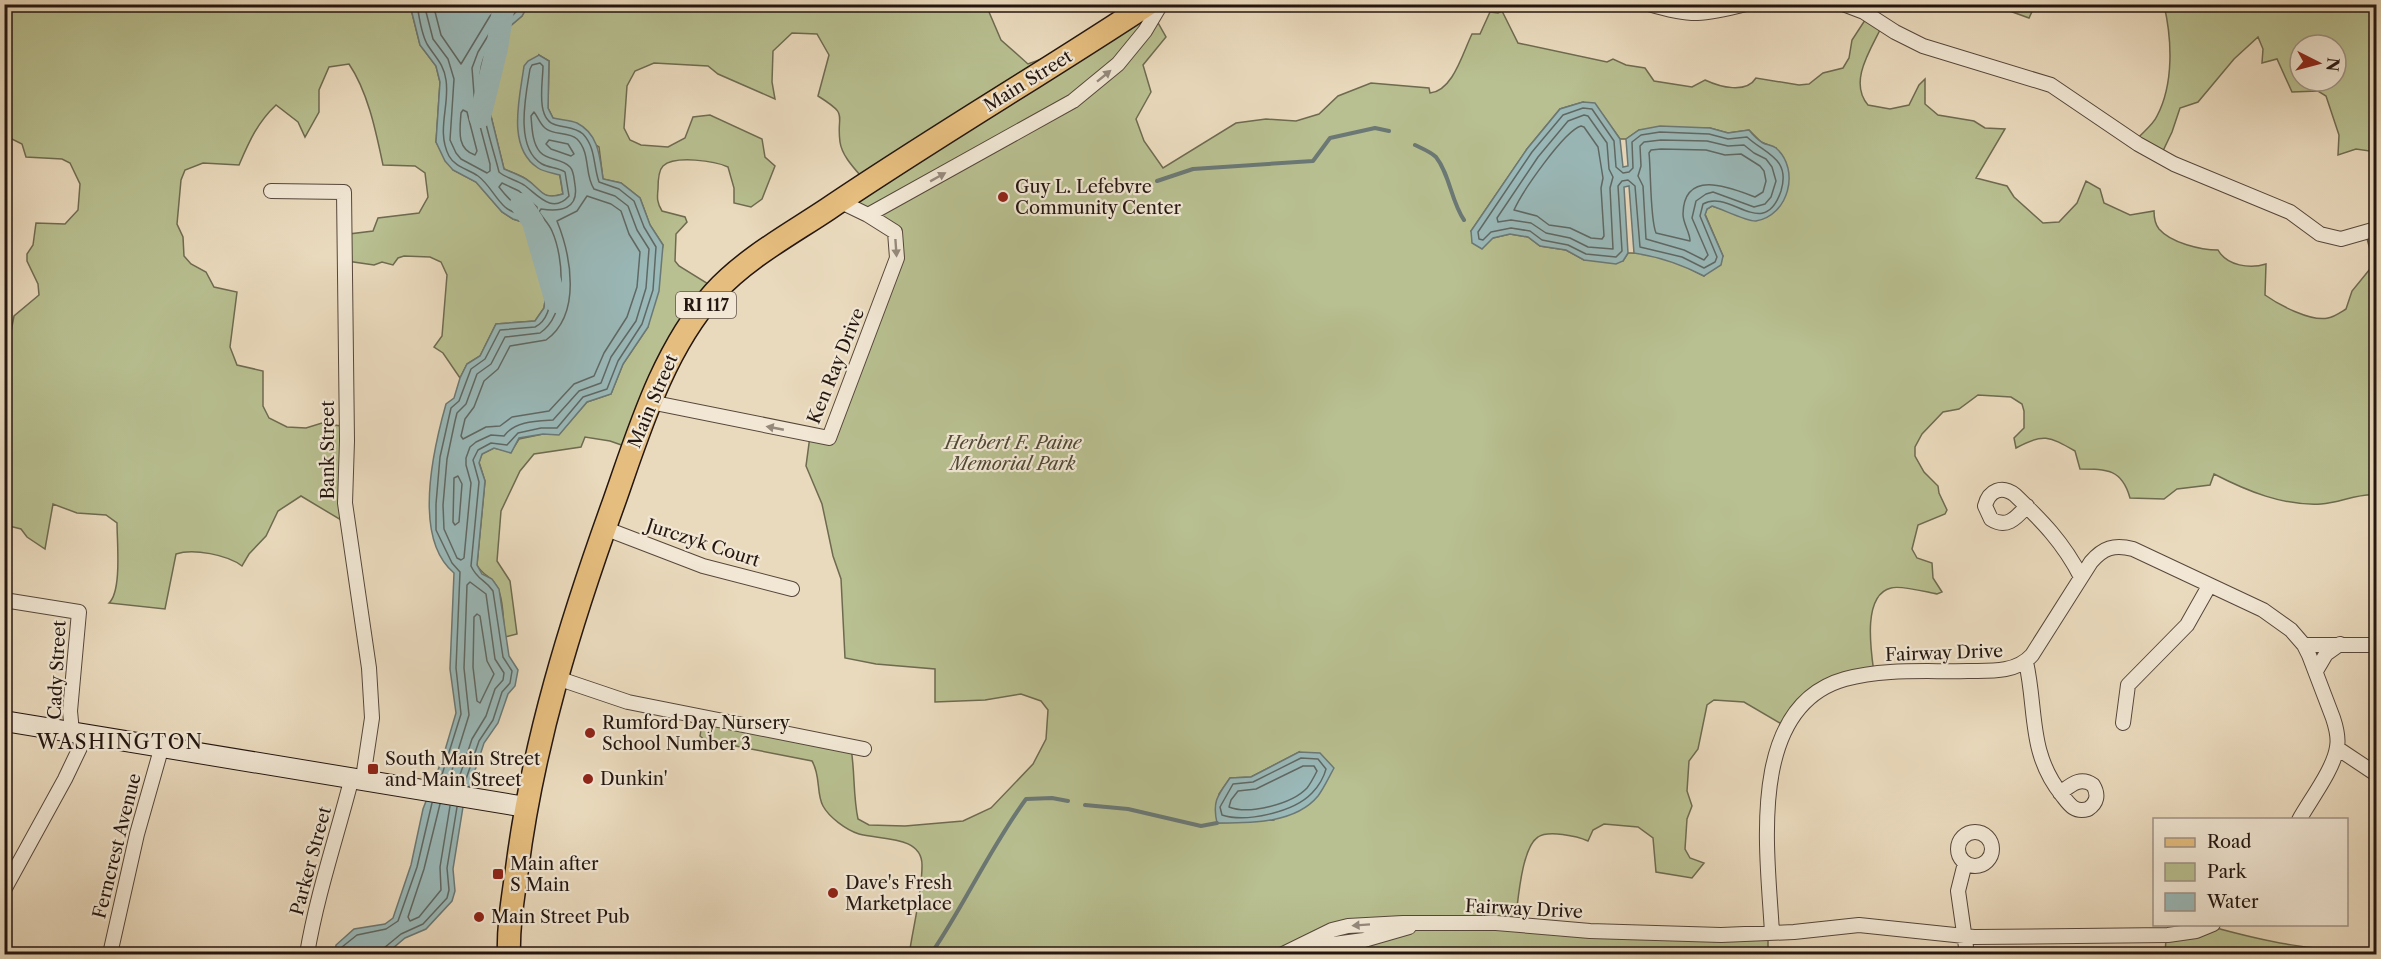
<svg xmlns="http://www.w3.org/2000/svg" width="2381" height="959" viewBox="0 0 2381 959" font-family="'Libre Caslon Text',serif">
<rect width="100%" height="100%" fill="#eadabd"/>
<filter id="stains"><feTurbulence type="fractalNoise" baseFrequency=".00333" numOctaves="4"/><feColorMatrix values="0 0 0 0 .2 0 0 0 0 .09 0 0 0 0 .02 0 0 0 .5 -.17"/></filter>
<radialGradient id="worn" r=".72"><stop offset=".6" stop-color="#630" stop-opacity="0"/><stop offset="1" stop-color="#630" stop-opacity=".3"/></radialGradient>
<path fill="#b8bf90" stroke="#6e6a50" stroke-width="1.5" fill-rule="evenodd" d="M4 5H410L420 45 436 66 440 82 436 142 453 170 476 182 502 212 513 219 532 225 540 236 547 259 548 279 544 308 535 321 496 324 480 356 467 364 460 378 443 353 434 347 442 336 447 275 441 262 430 257 404 256 398 258 393 265 382 262 374 265 347 261 349 234 373 231 378 218 419 213 428 197 425 173 415 166 383 165C376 132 368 92 349 64L329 67 319 90V112L305 137 298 122 276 105C257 123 249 142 239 165L203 163 185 170 181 180 177 224 183 237 184 256 191 264 206 272 214 287 237 292 230 347 237 365 263 371V406L269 418 287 427 306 428 322 423 347 427 346 523 301 496 278 511 266 536 249 554 242 566C228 555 193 548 176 554L165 609 109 603C122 591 117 542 117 523L106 515 77 513 53 504 45 549 27 537 21 529 5 525V353L9 342 14 316 39 295 38 284 27 261V254L33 245 36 223 65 224 78 210 80 184 70 163 62 159 26 157 22 144 10 138H5Z
M528 5H986L1001 40 1028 64 1096 39 1149 7 1166 37 1143 65 1151 92 1136 119 1144 141 1163 168 1236 123 1266 119 1296 121 1319 114 1338 96 1371 83 1429 88 1430 93C1453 91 1463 52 1472 34H1480L1490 12 1498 13 1502 11 1518 43 1607 62 1613 59 1626 65 1645 68 1654 81 1692 87 1705 80C1720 87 1746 94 1756 78L1799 85 1809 84 1823 73 1843 68 1849 58 1852 40 1867 17 1882 26C1871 49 1848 82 1868 105L1890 109 1909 105 1919 85 1925 79V104L1938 115 1974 121 1985 128 2005 129 1976 178 2007 186 2014 197 2043 223 2059 222 2077 203 2086 181 2100 189 2104 203 2130 215 2154 211C2154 217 2155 224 2159 229 2171 243 2201 250 2218 250 2227 266 2250 269 2266 264L2265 295C2279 305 2311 322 2328 318 2334 317 2341 312 2346 309L2352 291 2374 264 2366 235 2376 230V495C2358 493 2340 503 2321 504 2283 506 2247 491 2214 474L2210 485 2177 489 2164 499 2130 498C2122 469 2107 469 2080 469L2075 451C2049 436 2043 433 2016 448L2014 438 2024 428V411L2022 404 2011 397 1978 395 1959 409 1943 412 1922 434 1915 447V456L1924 472 1938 486 1939 493 1947 510 1945 514 1918 525 1912 549 1917 558 1932 563 1933 578 1942 592 1937 594C1926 592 1901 585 1891 588 1862 595 1871 651 1874 673L1810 700 1785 726 1744 702 1714 700 1707 705 1698 749 1689 761 1687 791 1692 806 1687 819 1685 849 1690 858 1704 863 1692 878 1656 872 1653 838 1638 827 1604 824 1593 830 1588 841C1577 836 1548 830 1538 837 1521 848 1518 904 1515 923L1768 935V954H906L910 949C914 923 922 892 922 866 923 835 880 840 859 834 846 830 829 817 823 806 816 793 821 776 812 761L705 740 700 736 703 718 851 748C855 772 853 796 858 819L869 825 905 826 963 821 991 808 1033 764 1046 739 1048 710 1041 701 1021 694 985 700 935 702V669L876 664 845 658 841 579 833 556 822 504 806 466 810 436 832 437 897 262 896 236 845 204 866 182C857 171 842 157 840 142 836 113 850 116 818 96L829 55 817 34 792 33 773 51 772 82 775 99 718 74 708 66 654 63 635 71 627 86 624 128 630 140 641 145 668 147 685 138 693 117 710 115 762 139 765 157 775 166 762 199 751 207 734 203V188L728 167C715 161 675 155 663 166 658 171 658 182 658 189 657 198 657 203 662 211L685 217 687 222 676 234 675 261 679 266 718 290 633 449 610 441 585 437 581 447 534 454 520 471 501 511 497 561 510 581 517 634 505 637C503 622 504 598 496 585 491 576 483 576 477 565L485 481 479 462 482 454 494 448 511 452 519 439 543 434H559L587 402 611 394 623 364 648 327 663 245 650 225 640 198 621 183 603 179 599 147 553 118 548 108 549 61 539 55 563 194C541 201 542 190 526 179 520 175 511 172 504 169L488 104 485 70 508 28 522 16ZM1583 102 1603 115 1620 139H1626L1639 130 1710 128 1728 133 1749 130 1761 142 1776 148 1728 211 1712 206 1707 209 1705 214 1723 256 1704 276C1681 264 1655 252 1628 253L1623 261 1584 260 1566 250 1540 246 1528 237 1510 234 1493 238 1471 231 1527 149 1560 109ZM1299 752 1274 820 1217 823 1219 794 1230 778 1251 777Z
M1993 5H2035L2029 18Z
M2164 5H2376V152L2356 149 2338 155 2339 135 2326 96 2318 91 2292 92 2277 59 2262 63 2263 49 2258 37 2234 59 2198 102 2180 108 2172 132 2161 155 2135 141C2142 133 2153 125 2157 116 2174 84 2172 39 2164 5ZM2300 45H2336V81H2300Z
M2209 926C2267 942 2315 953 2376 948V954H2165L2166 939Z"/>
<path fill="#9ab9b9" stroke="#6b7875" stroke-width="1.5" d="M410 5H528L522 16 508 28 485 70 488 104 504 169C511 172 519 175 526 179 542 189 541 201 563 194L560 175C553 173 544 172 538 168 506 147 520 97 524 66L528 61 539 55 549 61 548 108 553 118C561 120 570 120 577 123 599 134 600 158 603 179L621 183 640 198 650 225 663 245 659 291 648 327 623 364 611 394 587 402 559 435 543 434 519 438 511 453 494 448 482 454 479 463 485 481 477 565 482 574 492 579 499 589 509 656 518 670 515 686 508 694 498 723 484 743 463 807 453 869 455 891 452 901 426 929 405 938 386 954H335L336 945 354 929 385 924 393 918 411 865 423 809 443 757 456 713 450 669 454 573C412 538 433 450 446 404L454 398 460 378 467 364 480 356 496 324 535 321 544 308 548 279 547 259 540 236 532 225 513 219 502 212 476 182 453 170 445 161 436 142 440 82 436 66 420 45Z
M1583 102 1595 103 1620 139 1623 167 1628 166 1626 139 1639 130 1660 126 1710 128 1728 133 1749 130C1753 135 1758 140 1763 143 1767 145 1772 145 1776 148 1801 170 1788 216 1756 221 1748 222 1722 209 1712 206L1707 209 1705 215 1723 256 1721 265 1704 276C1681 264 1660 257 1634 253L1629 186 1624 187 1628 253 1623 261 1616 264 1584 260 1566 250 1540 246 1528 237 1510 234 1493 238 1482 249 1472 243 1471 231 1527 149 1560 109Z
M1299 752 1320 753 1334 768C1329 777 1324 788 1318 796 1295 824 1249 823 1217 823 1212 801 1218 795 1230 778L1251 777Z"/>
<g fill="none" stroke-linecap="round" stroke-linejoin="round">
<path stroke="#5f6864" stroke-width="1.5" d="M417 4C419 17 421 33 427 44 435 57 444 64 446 80 450 105 436 131 449 156 455 167 468 169 478 176 489 184 495 198 505 207 514 215 524 214 534 220 553 230 555 273 552 292 550 305 548 321 535 327L500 330 485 359 471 369 459 401 451 408 440 457 436 504V530L452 563 460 572 456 668 461 714 440 781
M424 4 433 39 448 59 454 79 450 140 456 153 461 159 487 173 490 171V164L475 107 472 68 478 52 497 21 513 4
M433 4 441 35 461 64 490 16 501 4
M1583 108 1592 109 1614 141 1616 167 1623 173 1629 172 1633 168 1632 142 1641 135 1660 132 1709 134 1728 139 1747 137C1765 154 1791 158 1781 191 1764 242 1730 188 1703 204L1700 216 1717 257 1715 262 1704 268 1682 257 1640 247 1635 186 1628 180 1622 181 1618 186 1622 251 1616 257 1586 254 1568 245 1542 240 1530 231 1511 228 1491 232 1483 240 1479 239 1478 232 1532 152 1563 115Z
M463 110 467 112 477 151 475 155C456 149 460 129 461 113Z
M534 112C538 117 540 124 545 128 554 136 568 131 577 139 591 153 584 174 594 189L615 196 628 206 637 230 649 249 646 288 636 321 611 357 601 383 579 391 553 420C536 421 515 421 504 436L491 435 476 442 470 447 466 458V465L471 483 464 558 461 560 457 558 444 529 443 505 447 459 455 421 457 413 466 404 477 374 491 364 505 337 540 333C568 314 564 258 552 231 549 224 543 218 539 212L541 209C561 212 579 209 575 185 574 179 574 171 570 167 562 158 548 161 540 152 532 143 532 127 531 116Z
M1584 115 1588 116 1607 143 1609 169 1613 177 1610 188 1613 249 1588 247 1570 238 1546 233 1531 223 1511 220 1498 222 1497 218 1538 157 1568 121Z
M1581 126 1584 127 1598 147 1603 178 1601 188 1604 236 1602 239 1591 238 1570 228 1549 225 1537 216 1514 210C1522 192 1564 131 1581 126Z
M549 140 568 144 574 154 571 156 551 149 546 144Z
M1661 140 1707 141 1728 146 1744 145 1754 153 1766 159 1772 167 1776 181 1771 197 1765 204 1754 207 1713 192 1706 194 1696 201 1692 218 1708 255 1704 260 1684 250 1646 239 1643 186 1638 176 1641 166 1640 146 1644 142Z
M1661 149 1706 150 1725 155 1741 154 1760 166 1764 171 1766 181 1763 192 1755 197C1731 188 1684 168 1683 214 1683 224 1690 232 1690 241L1656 233C1650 219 1651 171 1649 153L1651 150Z
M502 183 519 191 537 207V211C520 212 509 200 499 187Z
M587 196 611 204 621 211 629 234 640 252 637 287 627 317 604 353 594 376 574 384 549 411 512 417 500 426 486 427 463 439 461 436 465 419 474 407 484 381 498 369 510 346 546 340C582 314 571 256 557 221L577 211Z
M458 476 462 484 459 522 455 525 453 522 454 478Z
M477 614 480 616 487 661 494 674 480 703 477 701 473 667 474 617Z
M1301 758 1318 759 1326 769C1324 777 1318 787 1312 793 1294 812 1246 823 1222 815L1220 807 1233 784 1253 782Z
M1303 766H1314L1317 771C1314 777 1311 783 1307 788 1292 804 1249 815 1229 807L1231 800 1238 791 1256 789Z
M448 783 469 715 464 668 467 585 470 582 486 594 495 659 504 673 503 680 495 689 486 716 472 739 457 784
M464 785 479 741 493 720 502 692 510 683 512 671 503 657 493 591C485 579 478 581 471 566L479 482 473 460 478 450 491 443 507 445 518 433 541 428H557L583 397 607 389 618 361 642 324 653 290 656 247 644 227 634 201 619 189 599 182C593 165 596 148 583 134 575 127 566 128 556 125 535 120 543 82 543 66L540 63 532 65 530 69C526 94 514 148 542 164 549 168 558 167 565 172L569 196C552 215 537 194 524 185 516 180 506 178 499 172 491 139 469 84 486 53 491 44 497 34 503 25 509 18 517 13 522 4
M440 804 424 869 408 917 410 921 419 917 441 890 440 867 450 806
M341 954 342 947 357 935 386 929 398 921 417 867 432 803
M382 954 384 948 401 934 423 924 447 898 449 890 447 868 457 807"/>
<path stroke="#6b7875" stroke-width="4" d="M1415 145C1421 148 1431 152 1436 157 1450 175 1451 201 1464 220
M1157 181 1193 169 1313 161 1330 138 1375 128 1389 131
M1085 805 1128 809 1201 826 1217 823
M931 954C965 904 990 848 1026 799L1052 798 1068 801"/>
<path stroke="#9ab9b9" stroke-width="22" d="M480 117 497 48 504 4
M521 204 533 222 556 302"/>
<defs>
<path id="minor" d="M1649 4C1692 17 1703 15 1746 4
M1843 4 1864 12 1895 32 1923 46 2051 85 2138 144 2174 164 2290 212 2320 234 2341 239 2376 229
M271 191 344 192 347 441 345 503 369 668 372 718 363 778
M868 215 1073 101 1118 64 1145 31 1161 4
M650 402 829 438 897 258 895 232 868 215 839 201
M2027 506C2016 518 2007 529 1991 519L1985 506C1989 490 2002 485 2015 495 2042 521 2063 542 2081 577
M604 528 703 566 792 589
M4 600 79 612 70 711 72 732
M2304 645H2376
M2026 662C2037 711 2028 753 2062 795 2069 804 2074 813 2088 809 2097 803 2099 795 2093 785 2080 776 2071 785 2060 793
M2316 671 2326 654 2340 644
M557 678 628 702 864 749
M2123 723 2128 685 2187 625 2209 586
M2337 748 2376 774
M1958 849a17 17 0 1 1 34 0a17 17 0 1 1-34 0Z
M1965 863 1958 891 1967 954
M4 890 65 779 86 735
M1772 933C1768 855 1745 707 1845 679 1884 668 1928 672 1968 671 1990 671 2016 673 2032 655L2091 562C2103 548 2114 544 2133 549L2263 610 2291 630 2304 645 2309 655 2333 718C2336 727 2339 737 2337 747 2334 769 2310 800 2299 820
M1304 948 1364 940 1409 927
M110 954 137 834 162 746
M307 954C317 894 337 836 352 777
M1283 954 1332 930 1348 926 1403 923H1496L1590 931 1721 935 1794 932 1859 925 1974 937 2168 935 2196 931 2213 924"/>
<path id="secondary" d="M4 721 526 807"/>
<path id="primary" d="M509 954C508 926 513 898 517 869 533 743 571 621 614 502 639 431 663 350 714 293 746 258 789 235 828 209 933 138 1042 74 1148 4"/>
</defs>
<use href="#minor" stroke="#56473b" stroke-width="16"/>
<use href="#secondary" stroke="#241610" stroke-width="22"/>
<use href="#primary" stroke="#241610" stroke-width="25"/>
<use href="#minor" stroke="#f1e7d4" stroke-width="14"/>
<use href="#secondary" stroke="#f1e7d4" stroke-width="20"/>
<use href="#primary" stroke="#e5bd7e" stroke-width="22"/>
</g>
<defs><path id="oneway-solid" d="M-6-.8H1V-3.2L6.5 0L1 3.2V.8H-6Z" transform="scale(1.5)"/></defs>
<g fill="#95897c">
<use href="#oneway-solid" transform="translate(1104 76) rotate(-39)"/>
<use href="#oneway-solid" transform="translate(938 177) rotate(-29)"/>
<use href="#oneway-solid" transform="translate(896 248) rotate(86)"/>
<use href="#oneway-solid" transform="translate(775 428) rotate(-169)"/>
<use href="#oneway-solid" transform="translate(1361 925) rotate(176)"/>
</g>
<g fill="#8f2418" stroke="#f1e7d4" stroke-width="2">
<circle cx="1003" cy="197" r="6"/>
<circle cx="590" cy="733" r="6"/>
<rect x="367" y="763" width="12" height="12" rx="3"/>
<circle cx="588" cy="779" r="6"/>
<rect x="492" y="868" width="12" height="12" rx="3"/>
<circle cx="833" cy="893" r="6"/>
<circle cx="479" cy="917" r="6"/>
</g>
<g text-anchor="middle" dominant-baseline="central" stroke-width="4.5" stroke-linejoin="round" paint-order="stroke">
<rect fill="#f1e7d4" stroke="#62554b" stroke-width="1.5" x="676" y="292" width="60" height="26" rx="4.5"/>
<g font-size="16" font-weight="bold" fill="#241610">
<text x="706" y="305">RI 117</text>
</g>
<g font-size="18" fill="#241610" stroke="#f1e7d4">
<text transform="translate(1028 81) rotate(-32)">Main Street</text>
<text transform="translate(836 366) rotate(-68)">Ken Ray Drive</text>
<text transform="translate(653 401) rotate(-67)">Main Street</text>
<text transform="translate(328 450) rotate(-90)">Bank Street</text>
<text transform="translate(703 543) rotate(18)">Jurczyk Court</text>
<text transform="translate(1944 653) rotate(-2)">Fairway Drive</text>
<text transform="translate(57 670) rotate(-87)">Cady Street</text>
<text transform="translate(117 846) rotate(-76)">Ferncrest Avenue</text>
<text transform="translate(311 861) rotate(-75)">Parker Street</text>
<text transform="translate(1524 909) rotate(3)">Fairway Drive</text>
</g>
<g font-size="18" fill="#241610" stroke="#f1e7d4" text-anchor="start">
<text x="1015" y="187">Guy L. Lefebvre<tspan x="1015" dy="21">Community Center</tspan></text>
<text x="602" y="723">Rumford Day Nursery<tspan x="602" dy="21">School Number 3</tspan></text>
<text x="385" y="759">South Main Street<tspan x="385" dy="21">and Main Street</tspan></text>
<text x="600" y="779">Dunkin'</text>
<text x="510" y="864">Main after<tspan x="510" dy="21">S Main</tspan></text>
<text x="845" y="883">Dave's Fresh<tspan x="845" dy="21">Marketplace</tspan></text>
<text x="491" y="917">Main Street Pub</text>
</g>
<g font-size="18" font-style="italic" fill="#504936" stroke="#f1e7d4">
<text x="1013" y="443">Herbert F. Paine<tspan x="1013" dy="21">Memorial Park</tspan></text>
</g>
<g font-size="20" letter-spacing="1.5" fill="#241610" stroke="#f1e7d4">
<text x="120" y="742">WASHINGTON</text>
</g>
</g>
<rect width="2381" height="959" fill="none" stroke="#eadabd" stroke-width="24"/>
<rect x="6" y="6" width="2369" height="947" fill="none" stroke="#241610" stroke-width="3"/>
<rect x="12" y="12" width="2357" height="935" fill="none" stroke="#241610" stroke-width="1.5"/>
<rect x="2153" y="818" width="195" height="108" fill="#f1e7d4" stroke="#9f9386" stroke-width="1.5"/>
<rect x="2165" y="838" width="30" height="9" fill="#e5bd7e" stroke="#9f9386" stroke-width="1.5"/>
<text x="2207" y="848" font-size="18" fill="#241610">Road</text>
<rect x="2165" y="863" width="30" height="18" fill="#b8bf90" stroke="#9f9386" stroke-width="1.5"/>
<text x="2207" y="878" font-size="18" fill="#241610">Park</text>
<rect x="2165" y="893" width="30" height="18" fill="#9ab9b9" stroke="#9f9386" stroke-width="1.5"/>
<text x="2207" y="908" font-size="18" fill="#241610">Water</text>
<g transform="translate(2318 63) rotate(96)"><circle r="28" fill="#f1e7d4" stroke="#9f9386" stroke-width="1.5"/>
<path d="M0-4.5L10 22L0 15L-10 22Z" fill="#8f2418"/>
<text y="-9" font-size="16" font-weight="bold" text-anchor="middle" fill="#241610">N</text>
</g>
<rect width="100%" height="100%" filter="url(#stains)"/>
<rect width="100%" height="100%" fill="url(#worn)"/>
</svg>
